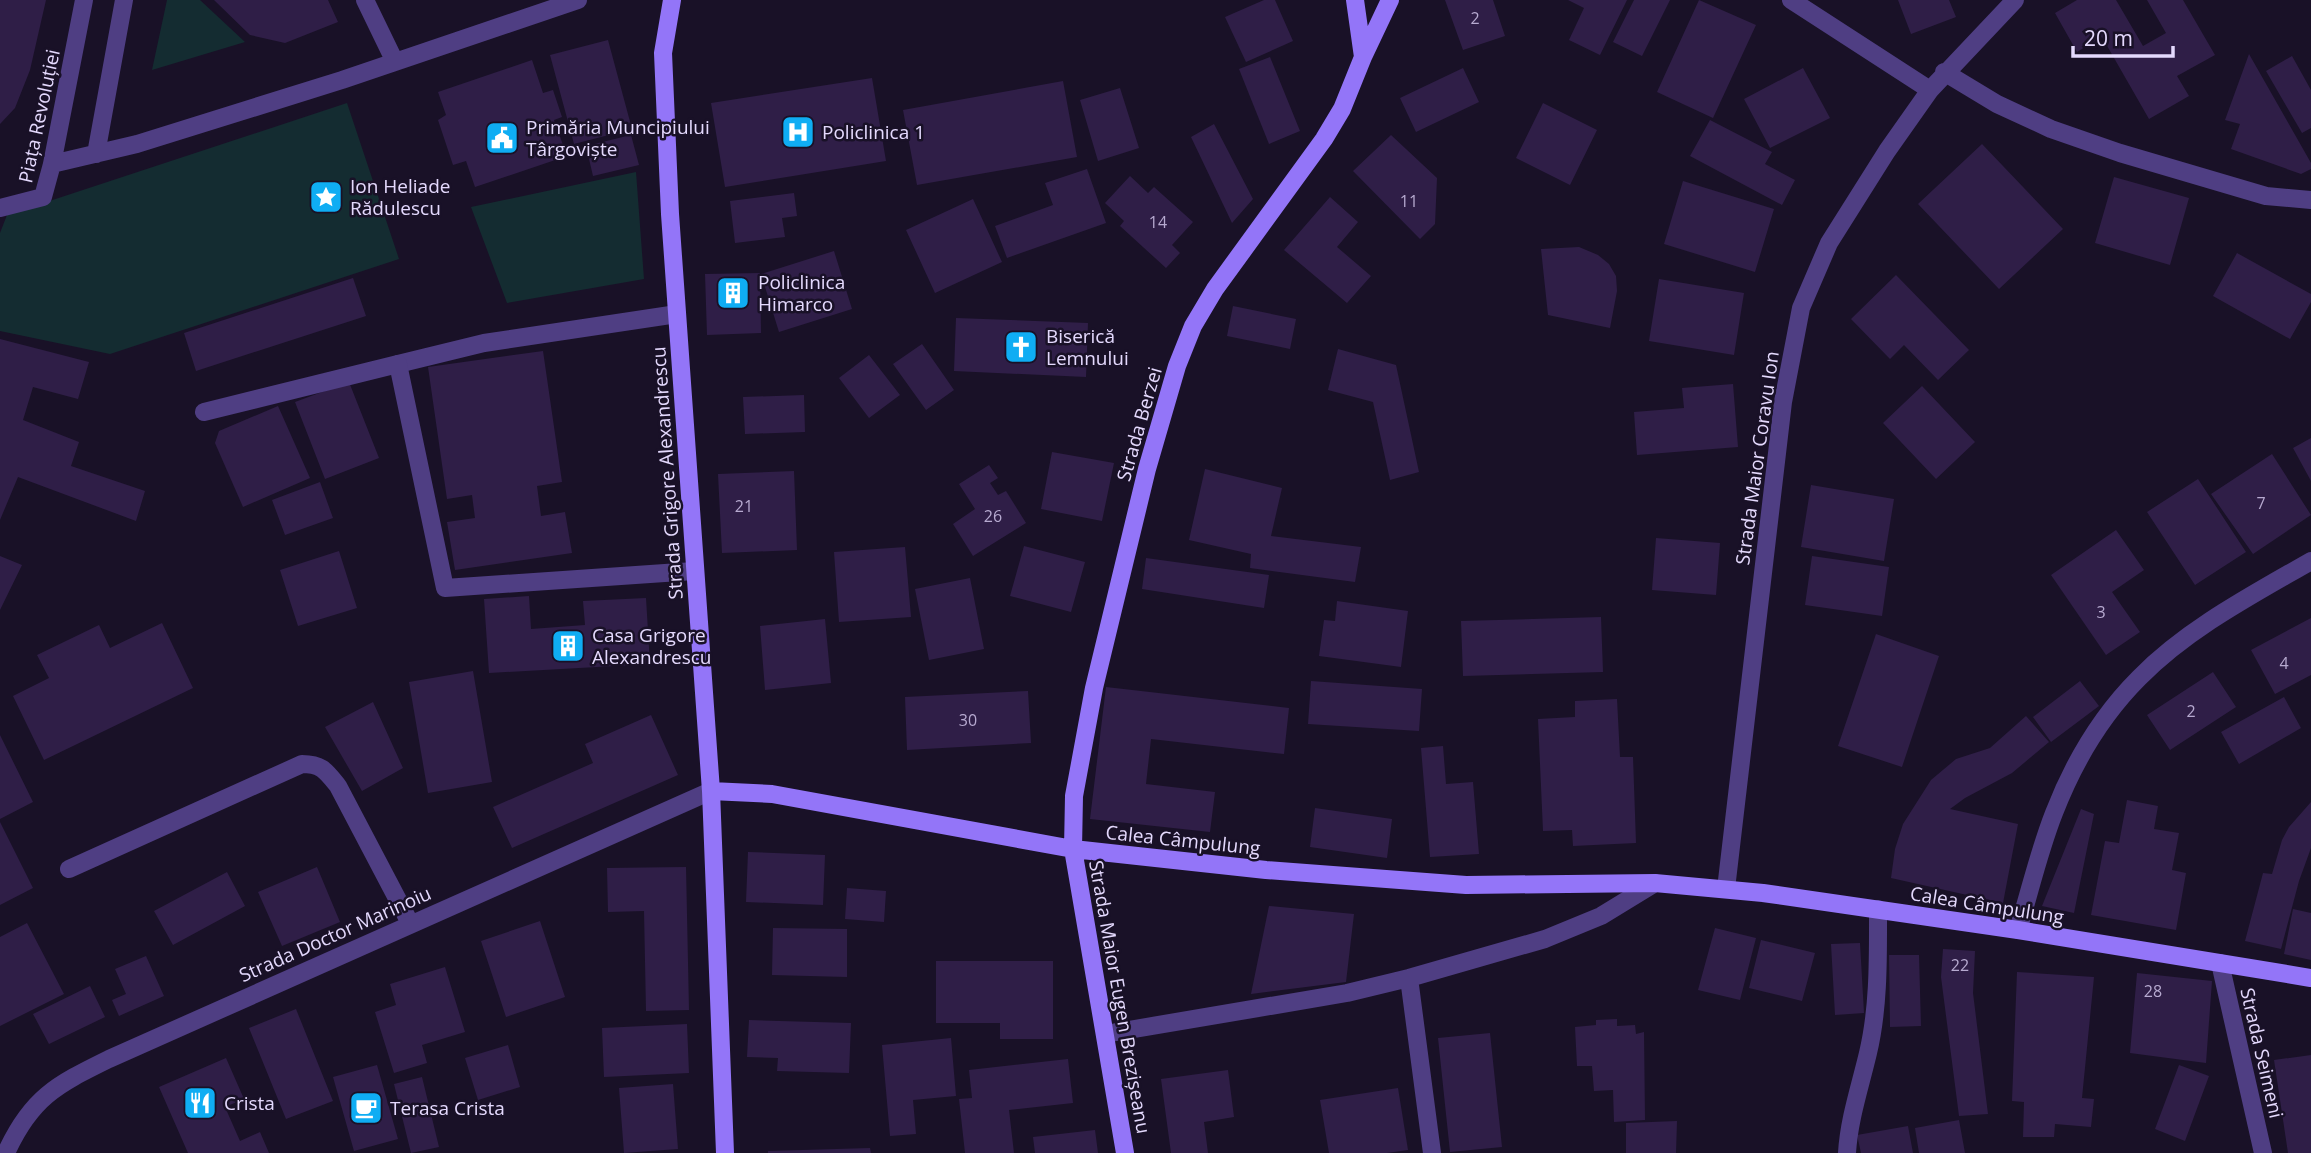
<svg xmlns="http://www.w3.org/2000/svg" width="2311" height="1153" viewBox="0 0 2311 1153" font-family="'Open Sans',sans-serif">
<rect width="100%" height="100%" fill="#191127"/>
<path fill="#142c31" d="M167 0H200L245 42 152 70Z
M347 103 399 259 110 354 0 331V233L7 215Z
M636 172 644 279 507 303 471 207Z"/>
<path fill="#2f1e47" d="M0 0H46L30 70 15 108 0 124Z
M214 0H328L338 22 285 43 250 35Z
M1264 0H1275L1293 41 1246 62 1225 17Z
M1445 0H1493L1505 36 1463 50Z
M1568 0H1627L1600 55 1569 40 1584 8Z
M1634 0H1670L1642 56 1613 42Z
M1699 0 1756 25 1713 118 1657 92Z
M1898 0H1949L1956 17 1911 34Z
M2077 0H2116L2143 46 2166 33 2147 0H2183L2215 55 2177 76 2189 96 2149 119 2102 37 2077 52 2055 13Z
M608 40 632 129 574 144 550 55Z
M2249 54 2311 163V169L2301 174 2231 149 2240 124 2225 120Z
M2292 56 2311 90V128L2302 133 2266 71Z
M1270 57 1300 131 1269 144 1239 69Z
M532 60 543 93 553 90 562 117 554 120 567 156 475 187 466 161 453 165 438 120 446 115 438 92Z
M1463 68 1479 102 1416 132 1400 98Z
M1803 68 1830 118 1770 148 1744 99Z
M872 78 886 161 725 187 711 103Z
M1063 81 1077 157 917 185 903 110Z
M1120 88 1139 148 1098 161 1080 100Z
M1543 103 1597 130 1570 185 1516 158Z
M1710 120 1772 152 1765 164 1795 180 1782 205 1690 156Z
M1214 124 1253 199 1232 223 1191 137Z
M631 135 639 165 593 176 586 146Z
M1391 135 1437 178 1435 224 1420 239 1353 171Z
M1982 144 2063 229 1999 289 1918 204Z
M1087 169 1106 223 1007 258 995 226 1053 205 1045 183Z
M1130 176 1148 193 1154 187 1193 222 1172 245 1180 253 1166 268 1120 226 1124 221 1105 203Z
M2114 177 2189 198 2170 265 2095 243Z
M1683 181 1774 209 1755 272 1664 244Z
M794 193 797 216 782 218 785 237 735 243 730 201Z
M1330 197 1358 222 1337 247 1371 276 1347 303 1284 250Z
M973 199 1002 262 935 293 906 230Z
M1579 247 1598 255 1609 264 1616 276 1617 291 1610 328 1548 315 1541 249Z
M834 251 852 309 779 332 761 274Z
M2237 253 2311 294V302L2290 339 2213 296Z
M760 273 761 333 707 335 705 274Z
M1896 275 1969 350 1938 380 1904 345 1890 359 1851 319Z
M353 278 366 316 196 371 184 333Z
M1659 279 1744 293 1734 355 1649 341Z
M1233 306 1296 319 1290 349 1227 336Z
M956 318 1088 323 1086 377 954 371Z
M0 339 89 362 78 399 33 387 23 420 79 442 71 466 145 491 136 521 18 477 0 520Z
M922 344 954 390 926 410 893 364Z
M1338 349 1396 365 1419 472 1390 480 1373 402 1328 390Z
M543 351 562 482 537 486 541 516 565 512 572 553 455 570 447 522 475 518 472 495 447 499 428 367Z
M869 355 900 395 869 418 839 378Z
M349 382 379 458 325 479 295 402Z
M1733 384 1738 447 1637 455 1634 412 1684 408 1682 388Z
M1922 386 1975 442 1936 479 1883 423Z
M804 395 805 432 745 434 743 397Z
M278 406 310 478 243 507 215 443 219 431Z
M2311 438V481L2293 448Z
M1052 452 1114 463 1102 521 1041 509Z
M2272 454 2311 515 2253 554 2211 494Z
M989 465 998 478 990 483 998 495 1006 491 1026 523 973 556 953 524 975 509 959 484Z
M1205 469 1282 488 1271 536 1361 547 1355 582 1250 568 1251 554 1189 540Z
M794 471 797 550 722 553 718 474Z
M2198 479 2246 552 2195 585 2147 512Z
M320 482 333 518 285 535 272 500Z
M1811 485 1894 499 1884 561 1801 547Z
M2116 530 2144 570 2112 592 2140 632 2106 655 2051 575Z
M1656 538 1720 543 1716 595 1652 590Z
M1024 546 1085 562 1071 612 1010 596Z
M905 547 911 617 839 622 834 552Z
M339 551 357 608 298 626 280 570Z
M0 556 22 565 0 610Z
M1812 556 1889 567 1882 616 1805 605Z
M1146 558 1269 575 1264 608 1142 589Z
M970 578 984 649 929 660 915 589Z
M529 596 531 629 585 625 583 601 646 598 650 664 489 673 484 599Z
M1337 601 1408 611 1401 667 1319 656 1324 620 1335 621Z
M1601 617 1603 672 1463 676 1461 621Z
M2311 618V675L2275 694 2251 650Z
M825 619 831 683 765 690 760 626Z
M162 623 193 688 44 760 13 696 49 678 37 655 99 625 110 648Z
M1876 634 1939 656 1902 767 1838 746Z
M473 671 492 782 428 793 409 682Z
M2213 672 2236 707 2170 750 2147 715Z
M1311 681 1422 689 1419 731 1308 724Z
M2080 681 2099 706 2051 742 2033 717Z
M1106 687 1289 708 1284 754 1151 739 1146 784 1215 792 1210 832 1090 819Z
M1028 691 1031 743 907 750 905 697Z
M2284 697 2301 728 2239 764 2221 732Z
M1617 699 1620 757H1633L1636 843 1573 846 1572 830 1543 831 1538 719 1575 717V701Z
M373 702 403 768 362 791 325 727Z
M651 715 678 775 512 848 493 807 593 763 585 744Z
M2026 716 2049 742 2012 773 1965 798 1950 809 2018 824 2003 903 1891 878 1895 849 1903 824 1931 780 1956 759 1990 748Z
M0 735 33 802 0 819Z
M1443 746 1446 784 1473 782 1479 854 1430 857 1421 748Z
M2127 800 2158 806 2154 829 2179 833 2172 870 2186 873 2176 930 2091 915 2105 841 2119 843Z
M2311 802V848L2299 881 2281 949 2245 941 2263 873 2272 874 2282 840 2289 827Z
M1315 808 1392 819 1387 858 1310 847Z
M2081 809 2094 814 2074 913 2042 906Z
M0 822 33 888 0 905Z
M748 852 825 855 823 905 746 902Z
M317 867 340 922 282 946 258 892Z
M686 867 689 1010 646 1011 644 911 608 912 607 868Z
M227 872 245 906 173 945 154 911Z
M847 888 886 891 884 922 845 919Z
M1269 906 1354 914 1346 982 1251 994Z
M2293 909 2311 913V960L2284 954Z
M540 921 565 997 506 1017 481 941Z
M27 923 64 994 0 1026V937Z
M773 928 847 929V977L772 975Z
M1715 928 1756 938 1740 1000 1698 990Z
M1761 940 1815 953 1802 1001 1749 988Z
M1860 943 1864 1013 1835 1015 1831 944Z
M1943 949 1975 951 1973 993 1988 1114 1959 1116 1941 977Z
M1889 955H1919L1921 1026 1890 1027Z
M146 956 164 996 119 1016 112 1000 126 994 115 969Z
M936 961H1053V1039H1000V1023H936Z
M445 967 465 1032 422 1045 427 1063 394 1073 375 1012 396 1005 390 984Z
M2017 972 2094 977 2082 1098 2094 1099 2091 1127 2055 1124 2054 1137H2023L2024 1102 2012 1101Z
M2137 973 2212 981 2206 1063 2130 1053Z
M90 986 105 1017 49 1044 33 1014Z
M296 1009 333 1101 286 1119 249 1028Z
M1617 1019V1026L1635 1025 1636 1034 1644 1032 1645 1120 1614 1122 1613 1090 1594 1091 1592 1066H1577L1575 1027 1596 1025V1020Z
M749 1020 851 1023 849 1073 777 1071 778 1058 747 1057Z
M687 1024 689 1073 604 1077 602 1028Z
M1490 1033 1502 1147 1450 1152 1438 1038Z
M951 1038 956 1096 913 1100 916 1134 890 1136 882 1045Z
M508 1045 520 1087 478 1100 465 1058Z
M2311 1055V1153H2288L2274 1060Z
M226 1058 244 1099 225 1107 240 1141 260 1132 269 1153H188L159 1087Z
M1068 1059 1073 1103 1009 1110 1014 1153H965L959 1099 972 1098 969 1070Z
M377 1065 398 1139 354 1151 333 1077Z
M2179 1065 2209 1076 2185 1141 2155 1129Z
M1228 1070 1234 1117 1204 1122 1208 1153H1171L1161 1079Z
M422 1077 439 1147 411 1153 394 1084Z
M673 1084 678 1149 624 1153 619 1088Z
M1398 1088 1408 1150 1387 1153H1329L1320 1100Z
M1959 1120 1965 1153H1919L1915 1128Z
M1677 1121 1676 1153H1626V1123Z
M1908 1126 1913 1153H1861L1857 1135Z
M1095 1130 1098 1153H1035L1033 1137Z
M870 1148 871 1153H768V1151Z"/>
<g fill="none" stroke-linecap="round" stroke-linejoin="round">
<path stroke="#4f3e83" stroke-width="18" d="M398 364 484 343 677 314
M69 869 302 764C322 764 326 771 338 786L410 923"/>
<path stroke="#4f3e83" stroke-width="18" d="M365 0 395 62
M1791 0 1930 90
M1944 72 1997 104 2051 129 2120 153 2266 196 2311 200
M96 154 124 0
M52 164 137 144 342 80 578 0
M0 208 43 197 52 164 84 0
M204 412 398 364 445 588 694 571
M1726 889 1783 402 1801 308 1829 243 1887 151 1930 90 2015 0
M2018 930C2030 891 2039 851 2054 813 2073 764 2102 715 2139 678 2187 629 2252 595 2311 561
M2220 963 2263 1153
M1409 978 1432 1153
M1105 1034 1347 993 1409 978 1545 939 1601 916 1655 883
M6 1153C31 1098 56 1085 109 1059L711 791
M1847 1153C1849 1119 1860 1087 1868 1053 1879 1007 1878 956 1878 909"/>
<path stroke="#9375f8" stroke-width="18" d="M672 0 663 53 670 214 711 791 725 1153
M1355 0 1363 57
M711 791 772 794 1073 849 1266 870 1466 885 1655 883 1763 893 2018 930 2311 978
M1125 1153 1073 849 1074 796 1094 688 1147 469 1177 366 1193 326 1215 289 1324 139 1342 109 1363 57 1390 0"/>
</g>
<defs>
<symbol id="hospital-square" viewBox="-11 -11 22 22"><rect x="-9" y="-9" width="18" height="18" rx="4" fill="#0fadf3" stroke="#191127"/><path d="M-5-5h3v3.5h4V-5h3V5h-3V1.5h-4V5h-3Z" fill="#fff"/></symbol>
<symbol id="civic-square" viewBox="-11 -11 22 22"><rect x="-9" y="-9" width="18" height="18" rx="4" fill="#0fadf3" stroke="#191127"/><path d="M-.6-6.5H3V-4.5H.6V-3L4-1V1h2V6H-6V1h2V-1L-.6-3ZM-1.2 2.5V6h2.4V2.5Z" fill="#fff"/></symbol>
<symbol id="sight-square" viewBox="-11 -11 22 22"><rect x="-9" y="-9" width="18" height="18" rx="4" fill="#0fadf3" stroke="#191127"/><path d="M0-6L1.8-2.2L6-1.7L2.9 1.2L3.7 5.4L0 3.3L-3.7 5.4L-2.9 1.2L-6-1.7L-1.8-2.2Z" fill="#fff"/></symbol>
<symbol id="building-square" viewBox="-11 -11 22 22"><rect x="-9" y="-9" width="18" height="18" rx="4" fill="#0fadf3" stroke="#191127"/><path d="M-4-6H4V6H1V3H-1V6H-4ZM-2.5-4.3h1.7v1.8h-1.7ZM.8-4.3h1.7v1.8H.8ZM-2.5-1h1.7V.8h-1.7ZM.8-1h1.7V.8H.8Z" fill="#fff"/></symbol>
<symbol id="church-square" viewBox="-11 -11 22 22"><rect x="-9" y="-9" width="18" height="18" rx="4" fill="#0fadf3" stroke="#191127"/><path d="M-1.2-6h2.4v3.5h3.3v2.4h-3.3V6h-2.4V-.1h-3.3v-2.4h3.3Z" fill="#fff"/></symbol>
<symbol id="restaurant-square" viewBox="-11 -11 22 22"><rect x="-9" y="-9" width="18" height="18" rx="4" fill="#0fadf3" stroke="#191127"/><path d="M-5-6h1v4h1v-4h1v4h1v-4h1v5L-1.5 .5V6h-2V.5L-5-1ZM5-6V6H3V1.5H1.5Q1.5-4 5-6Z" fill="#fff"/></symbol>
<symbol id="cafe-square" viewBox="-11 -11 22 22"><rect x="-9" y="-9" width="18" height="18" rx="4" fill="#0fadf3" stroke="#191127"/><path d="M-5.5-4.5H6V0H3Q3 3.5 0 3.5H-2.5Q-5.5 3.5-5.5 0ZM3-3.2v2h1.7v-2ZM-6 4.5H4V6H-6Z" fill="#fff"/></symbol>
</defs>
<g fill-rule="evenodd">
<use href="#hospital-square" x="779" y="113" width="38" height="38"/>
<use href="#civic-square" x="483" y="119" width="38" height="38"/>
<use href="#sight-square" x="307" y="178" width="38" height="38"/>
<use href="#building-square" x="714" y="274" width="38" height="38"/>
<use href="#church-square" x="1002" y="328" width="38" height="38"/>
<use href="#building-square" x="549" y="627" width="38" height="38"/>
<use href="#restaurant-square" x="181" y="1084" width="38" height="38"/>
<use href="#cafe-square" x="347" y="1089" width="38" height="38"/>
</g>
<g text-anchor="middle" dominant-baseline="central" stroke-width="5" stroke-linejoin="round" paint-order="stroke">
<g font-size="16" fill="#b7aad0">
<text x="1475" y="18">2</text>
<text x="1409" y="201">11</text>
<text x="1158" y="222">14</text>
<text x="2261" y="503">7</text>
<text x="744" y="506">21</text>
<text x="993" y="516">26</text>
<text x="2101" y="612">3</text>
<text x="2284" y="663">4</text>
<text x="2191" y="711">2</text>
<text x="968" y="720">30</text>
<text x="1960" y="965">22</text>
<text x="2153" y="991">28</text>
</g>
<g font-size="19" fill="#e4d9fd" stroke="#191127">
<text transform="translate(39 116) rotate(-78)">Piața Revoluției</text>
<text transform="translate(1139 424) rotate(-74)">Strada Berzei</text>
<text transform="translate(1757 458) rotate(-82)">Strada Maior Coravu Ion</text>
<text transform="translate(667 473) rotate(-94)">Strada Grigore Alexandrescu</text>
<text transform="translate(1183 840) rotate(6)">Calea Câmpulung</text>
<text transform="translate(1987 905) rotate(9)">Calea Câmpulung</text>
<text transform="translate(335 934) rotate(-24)">Strada Doctor Marinoiu</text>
<text transform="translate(1120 997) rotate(80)">Strada Maior Eugen Brezișeanu</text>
<text transform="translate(2262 1053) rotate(77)">Strada Seimeni</text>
</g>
<g font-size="19" fill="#e4d9fd" stroke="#191127" text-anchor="start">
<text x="526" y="127">Primăria Muncipiului<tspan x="526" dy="22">Târgoviște</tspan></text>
<text x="822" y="132">Policlinica 1</text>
<text x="350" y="186">Ion Heliade<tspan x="350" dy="22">Rădulescu</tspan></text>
<text x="758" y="282">Policlinica<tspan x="758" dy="22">Himarco</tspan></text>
<text x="1046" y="336">Biserică<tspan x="1046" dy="22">Lemnului</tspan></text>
<text x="592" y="635">Casa Grigore<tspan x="592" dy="22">Alexandrescu</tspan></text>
<text x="224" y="1103">Crista</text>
<text x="390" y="1108">Terasa Crista</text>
</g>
</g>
<path d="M2073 46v10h100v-10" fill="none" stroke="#e4d9fd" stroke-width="3.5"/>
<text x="2084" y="46" font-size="21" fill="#e4d9fd" stroke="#191127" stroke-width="5" paint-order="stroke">20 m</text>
</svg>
